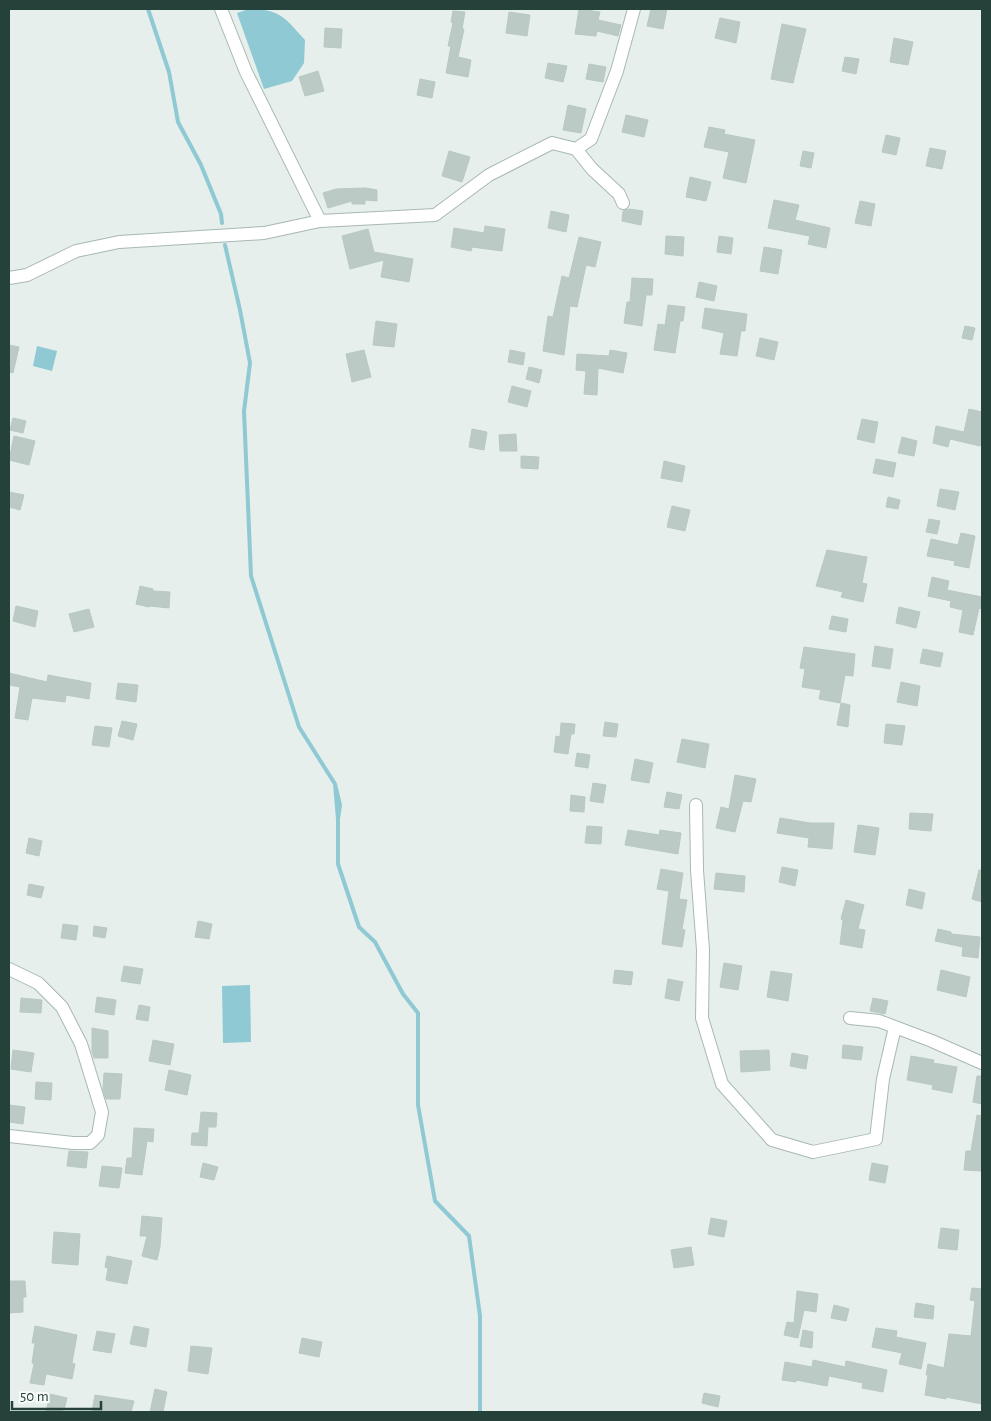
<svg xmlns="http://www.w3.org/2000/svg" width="991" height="1421" viewBox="0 0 991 1421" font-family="'Alegreya Sans',sans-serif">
<rect width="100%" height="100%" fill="#e6efeb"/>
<path fill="#8ec9d4" d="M249 9C280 9 285 18 305 40L304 63 292 81 264 89 237 13Z
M37 346 57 351 52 371 33 366Z
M250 985 251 1042 223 1043 222 986Z"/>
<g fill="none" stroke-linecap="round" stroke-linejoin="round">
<path stroke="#8ec9d4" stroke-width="4" d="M148 9 169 72 178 122 201 165 221 214 222 223
M225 245 240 310 250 363 244 411 251 576 299 727 335 784 340 805 338 819 335 784
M338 819V864L359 927 375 942 403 994 418 1013V1105L435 1201 469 1236 480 1316V1412"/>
</g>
<path fill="#bbcac4" stroke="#b8c9c2" d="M579 9 600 12 598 20 621 25 618 36 597 31 596 36 575 34Z
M651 9H667L663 29 647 26Z
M453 11 465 12 462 29H464L458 57 471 60 468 77 446 73 451 46H448L453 23 451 22Z
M509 12 530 15 527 36 506 33Z
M720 18 740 22 736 43 715 38Z
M782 24 806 29 793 83 771 79Z
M325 28 342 29 341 48 324 47Z
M894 38 913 42 908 65 890 62Z
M845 57 859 59 856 74 842 71Z
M548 63 567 66 563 82 545 78Z
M589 64 606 67 603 82 586 79Z
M318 71 324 91 305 96 299 77Z
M420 79 435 82 432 98 417 95Z
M568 105 586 109 581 133 563 130Z
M626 115 648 120 644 137 622 132Z
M709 127 725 130 724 134 755 140 746 183 723 178 729 152 704 147Z
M886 135 900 138 896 155 882 152Z
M930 148 946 151 942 169 926 166Z
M449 151 470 157 462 182 442 176Z
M803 151 814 153 811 168 800 166Z
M690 177 711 182 706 201 686 197Z
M365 188 377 190V201L365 200V204H352V201L328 208 323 193 336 189Z
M774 200 799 205 795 220 830 228 826 248 808 244 810 236 768 228Z
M860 201 875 204 871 226 855 223Z
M629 209 643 211 641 225 622 221 623 211Z
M551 211 569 215 566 232 548 228Z
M485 226 505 229 502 251 472 247 471 251 451 247 454 228 484 233Z
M368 229 374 252 413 259 409 282 381 277 384 260 350 269 342 236Z
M666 236 684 237 683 256 665 254Z
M719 236 733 238 731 254 717 252Z
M579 237 601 242 595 267 586 265 577 307 570 306 564 355 543 351 548 316 553 317 562 276 569 278Z
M764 247 782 250 778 274 760 271Z
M632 278 653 279 652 295H646L642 326 624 323 627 302H630Z
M699 282 717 286 714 301 696 297Z
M668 305 685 307 683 321H680L675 353 654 350 658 324 665 325Z
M705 308 747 314 745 331H741L737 356 720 354 724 333 702 328Z
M376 321 397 324 394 347 373 345Z
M965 326 975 328 972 340 962 338Z
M760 338 778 342 774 360 756 356Z
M9 345 19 347 13 373 9 372Z
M364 350 371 377 352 382 346 354Z
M510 350 525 353 523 365 508 362Z
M610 350 627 353 623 373 598 368 597 395 584 394 586 371 576 370 577 354 609 356Z
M529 367 542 370 539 383 526 379Z
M512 386 531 391 527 407 508 402Z
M969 409 982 412V436L980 446 950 439 948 447 933 443 936 426 964 432Z
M13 418 26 421 23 433 10 430Z
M862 419 878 422 874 443 857 439Z
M472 429 487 432 484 450 469 447Z
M516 434 517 451H500L499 435Z
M14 436 35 441 29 465 9 460Z
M902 437 917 441 914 456 898 453Z
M521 456 539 457 538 469 521 468Z
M876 459 896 463 893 477 873 473Z
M664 461 685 466 682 482 661 478Z
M940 489 959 492 955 510 937 506Z
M9 492 24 495 20 510 9 507Z
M888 497 900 500 898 509 886 507Z
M672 506 690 510 685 531 667 527Z
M929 519 940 521 937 534 926 532Z
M961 533 975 536 969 568 954 565 955 561 927 556 931 539 958 545Z
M827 550 867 557 862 583 867 584 863 602 841 597 843 592 816 586Z
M932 577 949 581 947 590 982 597V609L979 608 973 635 959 632 963 610 950 607 951 601 928 596Z
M140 586 153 589V591L170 592 169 608 150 606 149 607 136 604Z
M16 606 38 611 35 627 13 621Z
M899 607 920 612 916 628 896 623Z
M89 609 94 627 74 632 69 614Z
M832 616 848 619 846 632 829 629Z
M875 646 893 649 890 669 872 666Z
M804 647 855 654 853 676 845 675 840 703 819 699 821 690 802 687 805 669 800 668Z
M923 649 943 653 940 667 920 663Z
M9 673 47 682 48 675 91 683 89 699 66 695 65 702 32 698 28 720 15 718 20 687 9 685Z
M901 682 920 686 917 706 897 702Z
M118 683 138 685 136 702 116 699Z
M841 703 850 705 848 727 837 725Z
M122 721 137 724 133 740 118 736Z
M605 722 618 724 616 737 603 736Z
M561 723 575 724 574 734H571L568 754 554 752 556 736 560 737Z
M886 724 905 726 902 745 884 743Z
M95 726 112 728 109 747 92 745Z
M682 739 709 744 705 768 677 762Z
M577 753 590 755 588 768 575 766Z
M635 759 653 763 649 783 631 780Z
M735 775 756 779 751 802 743 801 735 832 716 828 721 807 729 809Z
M593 783 606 785 603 803 590 801Z
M667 792 682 795 679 809 664 807Z
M571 795 585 797 584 812 570 811Z
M910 813 933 814 931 831 909 829Z
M780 818 810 823H834L832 849 808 847 809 838 777 833Z
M858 825 879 828 875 855 854 852Z
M587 826 602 827 601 844 585 843Z
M628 830 659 835 660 830 681 833 678 854 625 845Z
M29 838 42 841 39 856 26 853Z
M782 867 798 870 795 886 779 882Z
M661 869 683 873 679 899 687 900 682 929 685 930 682 947 662 944 669 891 657 889Z
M979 870H982V902L972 899Z
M716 873 745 876 744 892 714 889Z
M29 884 44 887 41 898 27 895Z
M909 889 925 893 922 909 906 905Z
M846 900 864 905 858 929 865 930 862 948 840 944 843 920 841 919Z
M198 921 212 924 209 939 195 937Z
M63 924 78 926 76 940 61 938Z
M94 926 107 928 105 938 93 936Z
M938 929 951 932V934L980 937 978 958 962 956 963 947 935 941Z
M724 963 742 966 738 990 720 987Z
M124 966 143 969 140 984 121 981Z
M615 970 633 972 631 985 613 983Z
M941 970 970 977 966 997 937 990Z
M771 971 792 974 788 1001 767 997Z
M668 979 683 982 679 1001 665 998Z
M97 997 116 1000 114 1015 95 1012Z
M21 998 42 1000 41 1013 20 1012Z
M873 998 888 1001 885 1014 870 1011Z
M139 1005 150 1007 148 1021 136 1019Z
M92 1028 108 1031V1058H94L92 1052Z
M153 1040 174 1044 170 1065 149 1061Z
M843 1045 863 1047 861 1060 842 1058Z
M13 1050 34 1053 31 1072 11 1069Z
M769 1050 770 1070 741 1072 740 1051Z
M792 1053 808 1056 806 1069 790 1066Z
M911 1056 934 1060 933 1063 957 1067 952 1093 932 1089 933 1085 907 1080Z
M169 1070 191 1075 187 1095 165 1090Z
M104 1073 122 1074 120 1099H106L103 1089Z
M977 1076H982V1104L973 1102Z
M36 1082 52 1083 51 1100 35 1099Z
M9 1105 25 1107 23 1124 9 1122Z
M201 1112 217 1113 216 1127H208L207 1146 191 1145 192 1133H199Z
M977 1115 982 1116V1171L964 1170 966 1151H971Z
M134 1128 154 1129 153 1142 147 1141 142 1175 125 1173 127 1158H132Z
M69 1151 88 1152 86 1168 67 1166Z
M203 1163 218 1167 214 1180 200 1177Z
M872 1163 888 1166 885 1183 869 1180Z
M102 1166 122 1168 119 1188 99 1186Z
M142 1216 162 1218 160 1247 157 1260 142 1256 147 1236H140Z
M711 1218 727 1221 724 1237 708 1234Z
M941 1228 959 1230 957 1250 938 1248Z
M54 1232 80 1234 78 1265 52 1263Z
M691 1247 694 1265 674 1268 671 1250Z
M107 1256 132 1261 127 1284 106 1280 108 1268 105 1267Z
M9 1281H25L26 1297H23V1312L9 1313Z
M972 1288 982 1289V1404L946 1397V1399L925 1395 928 1375H926L928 1364 944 1368 949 1334 971 1336 975 1301 970 1300Z
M797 1291 818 1294 816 1312 804 1310 798 1338 784 1335 787 1322 794 1323Z
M916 1303 934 1306 933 1319 914 1317Z
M834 1305 849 1309 846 1321 831 1318Z
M35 1326 77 1335 72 1363 75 1364 72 1379 46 1374 44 1385 30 1383 34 1364 32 1363 35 1343H32Z
M134 1326 149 1329 146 1347 130 1344Z
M876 1328 897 1331 896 1337 926 1343 921 1369 899 1364 902 1353 872 1347Z
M803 1330 813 1332 812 1348 800 1346Z
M97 1331 115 1334 111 1353 93 1350Z
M302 1338 322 1342 319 1357 299 1353Z
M191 1346 212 1348 208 1374 188 1371Z
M813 1360 845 1367 846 1361 887 1370 883 1392 862 1388 863 1383 829 1376 827 1386 796 1380V1382L782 1380 785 1362 812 1367Z
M155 1389 167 1392 163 1412H150Z
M704 1393 720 1396 718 1407 702 1403Z
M50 1394 67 1398 64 1410H61V1412H46Z
M95 1395 134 1401 131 1412H92Z"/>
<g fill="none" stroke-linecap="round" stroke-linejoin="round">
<defs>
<path id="minor" d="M221 9 246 72 320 221
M576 149 592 169 619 194 623 203
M9 278 27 275 76 251 119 242 264 233 320 221 435 215 489 175 552 143 576 149 591 139 617 71 634 9
M696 805 697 870 703 950 702 1018 722 1084 772 1140 813 1152 876 1139 883 1079 895 1027
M9 969 38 983 62 1007 81 1044 102 1112 98 1135 90 1143H73L9 1136
M850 1018 879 1021 932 1041 982 1063"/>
</defs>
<use href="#minor" stroke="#a8b8b2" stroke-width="14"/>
<use href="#minor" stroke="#fff" stroke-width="12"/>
</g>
<rect width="991" height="1421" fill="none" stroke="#24423a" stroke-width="20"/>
<path d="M12 1401v8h89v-8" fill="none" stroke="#24423a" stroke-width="2.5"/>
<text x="20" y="1401" font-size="15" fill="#24423a" stroke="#f7fbf9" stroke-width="4" paint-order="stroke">50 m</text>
</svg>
